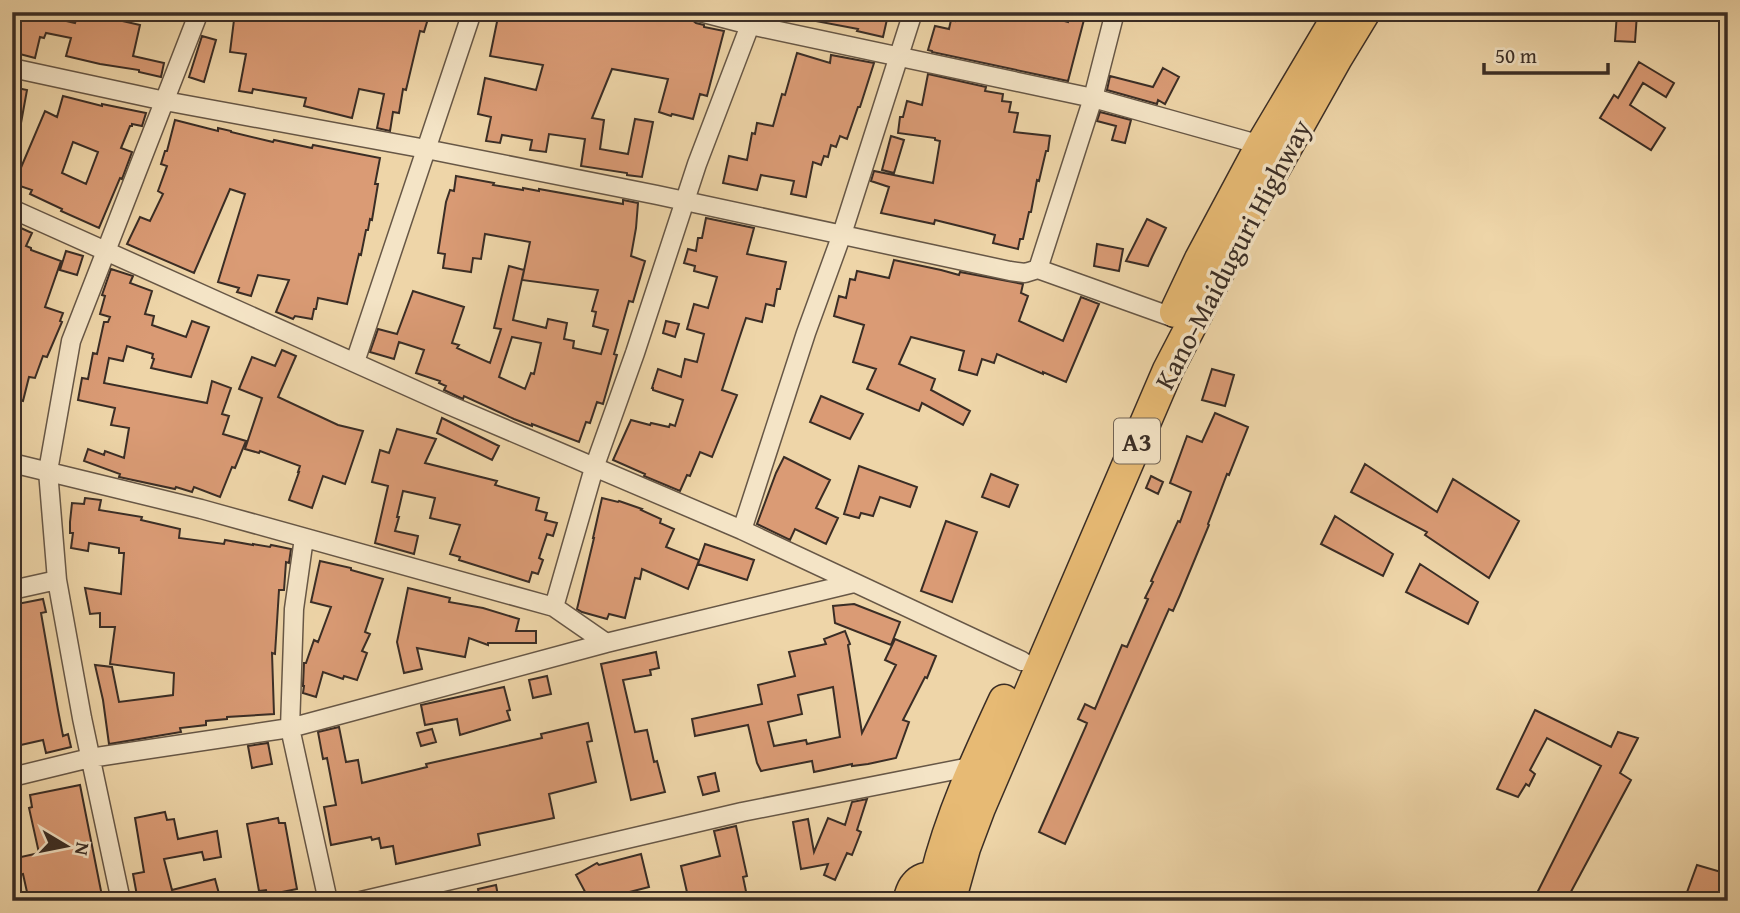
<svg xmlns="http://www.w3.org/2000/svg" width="1740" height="913" viewBox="0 0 1740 913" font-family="'Gentium Book Plus',serif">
<rect width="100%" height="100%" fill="#eed5a8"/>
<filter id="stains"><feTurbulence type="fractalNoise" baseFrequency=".00286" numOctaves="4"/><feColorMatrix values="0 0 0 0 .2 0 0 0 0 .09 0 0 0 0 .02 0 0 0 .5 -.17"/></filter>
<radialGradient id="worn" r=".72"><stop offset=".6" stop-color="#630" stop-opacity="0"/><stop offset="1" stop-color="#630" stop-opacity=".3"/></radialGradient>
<path fill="#da9b75" stroke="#3a2d25" stroke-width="2" fill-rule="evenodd" d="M12 12H50L49 17 75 23 79 12H83L140 25 133 56 164 63 161 77 139 72V70L100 64 66 56 71 38 46 33 44 38 40 37 35 58 12 52Z
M235 12H334L347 15V12H430L424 32 420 31 406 90 403 89 399 113 393 112 390 131 377 128 384 94 359 89 352 118 304 106 306 98 253 89 252 93 239 91 246 54 230 52Z
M499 12H645L669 18V14L691 19 696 23 704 25V27L724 31 707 96 700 94 693 119 672 114 671 116 659 112 668 79 612 69 592 118 604 120 600 149 628 154 635 119 653 122 642 177 627 175V173L581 166 585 139 549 134 546 152 530 150 532 140 502 135 500 143 486 141 491 117 478 114 485 78 536 90 543 65 490 56Z
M805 12H877L888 15 883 37 857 31 858 29 805 19Z
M964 12H1044L1043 15 1068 22 1071 12H1086L1068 81 932 52V51L928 50 935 26 949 29 951 20 955 21 956 18 962 20Z
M1617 13 1637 14 1635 42 1615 41Z
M202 36 216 40 204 82 189 77Z
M797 53 830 63 831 55 874 63 860 107H858L847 139 840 136 836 147 831 145 828 157 824 156 821 165 813 162 806 197 791 194 794 181 761 175 757 190 723 183 729 156 747 160 752 133 755 134 757 123 773 126 782 94 785 95Z
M1639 62 1674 83 1666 97 1643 83 1630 105 1665 128 1651 150 1600 118 1614 95 1618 98Z
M1163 68 1179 77 1165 104 1158 100 1157 104 1107 90 1110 76 1153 87Z
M928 74 986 87 985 91 1003 94 1002 101 1011 102 1009 112 1018 113 1014 132 1050 136 1048 151H1046L1039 181 1037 180 1031 212H1029L1023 239H1020L1018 249 993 243 995 235 984 232 935 220 934 224 881 213 889 187 871 181 874 171 933 183 940 141 935 140V138L898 133 900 117H903L907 101 922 105Z
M12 87 27 90 19 134 12 133Z
M63 96 102 106V104L146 113 142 126 132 124V126H130L121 148 132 152 122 179 120 178 99 228 61 211 62 209 30 194 32 190 14 184 45 111 57 117ZM73 142 98 152 86 184 62 173Z
M1100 112 1131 120 1125 143 1112 140 1116 126 1097 121Z
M175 120 218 131V128L231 131V132L273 142 274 140 312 148 313 145 380 158 375 184H378L372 220 370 219 368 230H366L361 255 359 254 347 304 318 298 316 309H314L312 319 295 316 293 319 276 312 289 280 258 275 251 296 237 292 239 288 218 282 245 194 230 189 194 273 127 244 140 217 150 221 163 194 158 191 167 166 161 164 165 151H167Z
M891 136 904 140 894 173 882 170Z
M456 176 494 183 493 185 523 190V188L539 191V189L623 204V200L638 203 636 228 631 256 645 261 633 302 629 301 614 354 617 355 603 404 597 402 590 423 586 422 579 442 532 424V426L514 419 464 396 463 399 444 390 446 386 439 383 440 381 416 373 424 350 399 342 394 359 370 352 378 329 397 334 413 291 464 307 452 343 459 345 457 348 490 363 501 329 494 328 509 266 524 270 513 320 546 328 548 319 567 323 564 339 574 341 573 348 601 354 608 330 593 326 596 312 592 311 598 290 522 280 530 242 485 234 481 259 473 258 471 272 443 268 445 254 438 253 446 202 450 190 454 191ZM512 337 541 343 534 374 531 373 525 389 499 377Z
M706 218 754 228 747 254 786 262 780 289H777L774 306 766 304 762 322 746 318 722 390 737 395 712 457 700 452 690 476 687 475 680 491 644 476 645 474 613 460 631 420 650 425 651 423 669 427 670 424 675 426 683 400 653 390V388H652L658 369 681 377 685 359 697 362 704 334 687 329 694 304 708 308 717 277 694 271 695 266 684 263 688 249 696 251 698 238H702Z
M1147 219 1166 228 1152 257 1148 266 1126 261Z
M12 224 32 233 26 246 31 248V250L61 261 45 307 63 313 60 321 62 322 47 357 43 356 35 378 29 377 23 401 12 398V310L19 283 12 280Z
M1097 244 1123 249 1119 271 1094 266Z
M66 251 83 256 77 275 60 270Z
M894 260 941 270 959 275 960 272 1023 284 1021 293 1028 296 1019 321 1063 341 1081 297 1099 304 1066 382 1043 372V374L997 354 994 363 982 359 977 375 959 370 964 351 911 337 899 364 935 379 931 390 970 411 963 425 922 403 919 411 867 389 876 369 853 362 864 325 834 316 839 296 846 298 850 279 855 280 857 271 889 278Z
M111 269 133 276 130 283 152 291 145 314 154 316 152 325 186 337 192 321 209 327 191 377 151 368 154 359 152 358 153 354 127 346 123 361 109 358 104 383 207 403 212 381 231 388 222 414 229 416 223 434 246 441 235 468 232 467 220 497 194 487 192 492 176 487 175 489 119 477 120 474 84 461 88 449 104 455 105 451 124 458 129 428 111 425 115 408 78 400 82 378 88 379 93 353 97 354 104 322H108L110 317 100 314 105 296 102 295Z
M666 321 679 324 675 337 663 333Z
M282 350 296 356 278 397 338 425 363 431 345 484 323 476 312 508 289 500 299 472H298L300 466 260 451 259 453 245 449 262 398 239 389 252 357 275 366Z
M1212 369 1234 375 1225 406 1202 400Z
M821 396 863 414 850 439 810 422Z
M1215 413 1248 427 1229 475 1227 474 1208 524 1209 525 1180 595 1173 611 1169 609 1065 844 1039 832 1086 726 1087 723 1078 719 1085 704 1095 709 1122 645 1127 647 1148 599 1145 598 1153 582 1151 581 1178 521 1180 522 1191 492 1170 483 1187 436 1202 442Z
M442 418 499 446 492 460 437 433Z
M397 429 436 439 425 463 497 481 495 485 539 498 536 510 547 513 545 520 557 523 553 536 547 534 539 558 543 560 538 574 532 572 529 582 459 560 460 557 450 554 460 525 430 518 435 498 403 491 397 517H399L395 531 418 536 414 554 375 543 388 486 372 482 380 450 389 453Z
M784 457 830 480 816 508 838 518 826 544 795 529 790 540 757 524 776 473Z
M1365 464 1437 512 1453 479 1519 521 1489 578 1425 535 1427 532 1351 492Z
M859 466 917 487 910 507 880 497 873 516 861 513 859 518 844 514Z
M991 474 1018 485 1009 507 982 497Z
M1151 476 1163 482 1158 494 1146 488Z
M85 498 101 500 99 510 142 517 141 520 180 529 179 538 224 544 225 540 253 545V544L270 547 271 545 291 549 289 563 286 562 284 590H279L275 654 272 653 274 714 227 717V719L206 721V725L180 728 181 732 109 744 103 700 95 665 112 667 119 702 173 695 174 673 110 664 115 627H100V613L90 614 85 588 121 594 124 553H119V548L89 543 88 551 71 548 73 533H70V522L72 503 84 504Z
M602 498 618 502 619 501 642 509 641 510 661 519 660 523 674 529 666 547 699 560 688 589 642 569 640 579 635 578 625 618 609 614 607 619 582 612 577 609 594 538H593Z
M1335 516 1393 554 1383 576 1321 544Z
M946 521 977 532 952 602 921 591Z
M705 544 754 560 747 580 698 564Z
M320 561 351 568V570L383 579 365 632 370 634 362 651 367 653 357 680 344 676 343 679 323 672 316 697 303 693 304 686H303L304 663H306L314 640 318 642 331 607 311 602Z
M1420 564 1478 602 1468 624 1406 592Z
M408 588 450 598 449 602 483 608 519 619 516 631H536V643H488V645L469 638 465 657 417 648 422 669 404 673 397 642Z
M43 599 46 612 41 613 58 710 63 736 68 734 71 747 46 753 43 740 12 747V605Z
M854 604 900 622 891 645 835 623 833 606Z
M845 631 850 644 848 645 862 733 896 665 885 660 895 639 936 656 927 678 925 677 903 720 909 722 896 758 868 764 852 766V764L814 772 812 761 761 771 757 763 748 725 695 736 692 719 762 704 758 685 795 676 789 652 826 644 824 639ZM833 687 840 737 807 744 806 740 774 746 768 722 802 714 798 695Z
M656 652 659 668 650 670 651 675 623 680 635 732 647 730 654 762 657 761 665 792 631 800 601 664Z
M547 676 551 694 533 698 529 680Z
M504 687 510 710 507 711 510 720 460 735 457 719 425 725 421 705Z
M1535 710 1611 747 1618 732 1638 738 1620 773 1631 780 1566 901H1533L1601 766 1547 738 1530 770 1535 774 1529 786 1526 784 1518 797 1497 789Z
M588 723 592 741 587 742 596 782 549 794 554 818 478 834 480 845 396 864 393 846 381 848 379 838 372 840 371 837 331 845 324 807 336 805 327 758 323 759 318 732 339 727 346 762 358 760 362 783 427 767 426 764 542 738 541 734Z
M432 729 436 742 421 746 417 733Z
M268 743 272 764 252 768 248 746Z
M715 773 719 791 703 795 698 777Z
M80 785 103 901H29L23 874 12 877V859L39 853 29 808 32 807 30 795Z
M867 799 857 830 861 832 852 855 847 853 835 880 824 875 828 864 801 869 793 822 808 819 814 852 828 818 845 825 852 802Z
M165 812 167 820 174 819 178 839 217 831 221 857 204 860 202 852 164 859 172 890 215 879 221 901H138L133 874 144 872 135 818Z
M278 818 279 823H285L297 889 267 895 266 890 259 891 247 824Z
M736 826 747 876 743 877 748 901H689L681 866 720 856 714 831Z
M641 854 649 887 610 897 611 901H590L576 875 597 863 599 865Z
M1697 865 1728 874V900L1713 894 1710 901H1700L1686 895Z
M496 885 499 901H480L478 889Z"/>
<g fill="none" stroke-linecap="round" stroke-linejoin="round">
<defs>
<path id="minor" d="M700 12 750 25 1093 98 1261 145
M1726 12 1728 13
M12 68 165 101 426 149 657 195 1010 271 1025 273 1038 269 1172 317
M12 209 449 405 742 530 1022 661
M1038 269 1093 98 1115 12
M355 362 472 12
M12 463 201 509 554 607 606 643
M742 530 806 333 842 234 913 12
M304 538 294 609 290 728 328 901
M12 590 57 580
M554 607 594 468 635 353 697 164 755 12
M12 777 90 758 290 728 606 643 854 583
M121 901 82 718 57 580 48 471 71 341 199 12
M361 901 742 812 975 766"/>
<path id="trunk" d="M1175 312 1200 259 1261 145 1340 12
M935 878C950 816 977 758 1004 700
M953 891 965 848 980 808 1168 370 1246 220 1337 58 1365 12
M908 901C910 896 911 889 915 885 925 872 942 878 951 888"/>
</defs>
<use href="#minor" stroke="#675746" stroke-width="21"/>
<use href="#trunk" stroke="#3a2d25" stroke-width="33"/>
<use href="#minor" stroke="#f4e4c6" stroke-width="18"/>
<use href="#trunk" stroke="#e7ba74" stroke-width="30"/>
</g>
<g text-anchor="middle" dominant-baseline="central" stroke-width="7" stroke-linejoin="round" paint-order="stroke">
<rect fill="#f4e4c6" stroke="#726455" stroke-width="2" x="1114" y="418.5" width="46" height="45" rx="5"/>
<g font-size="26" font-weight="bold" fill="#3a2d25">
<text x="1137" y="441">A3</text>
</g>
<g font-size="28" fill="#3a2d25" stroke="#f4e4c6">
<text transform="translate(1232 254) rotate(-62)">Kano-Maiduguri Highway</text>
</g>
</g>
<rect width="1740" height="913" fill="none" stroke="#eed5a8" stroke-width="42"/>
<rect x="14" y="14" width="1712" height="885" fill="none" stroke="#3a2d25" stroke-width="3.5"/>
<rect x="21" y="21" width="1698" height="871" fill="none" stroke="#3a2d25" stroke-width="2"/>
<g transform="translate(66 846) rotate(100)" stroke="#f4e4c6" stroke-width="5" paint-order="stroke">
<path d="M0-5L12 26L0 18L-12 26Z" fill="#3a2d25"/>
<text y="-10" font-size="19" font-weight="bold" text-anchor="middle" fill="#3a2d25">N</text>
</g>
<path d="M1484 63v10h124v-10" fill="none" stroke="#3a2d25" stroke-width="3.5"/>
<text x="1495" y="63" font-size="21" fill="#3a2d25" stroke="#f4e4c6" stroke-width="5" paint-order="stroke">50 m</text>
<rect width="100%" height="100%" filter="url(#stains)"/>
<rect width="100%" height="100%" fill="url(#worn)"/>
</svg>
